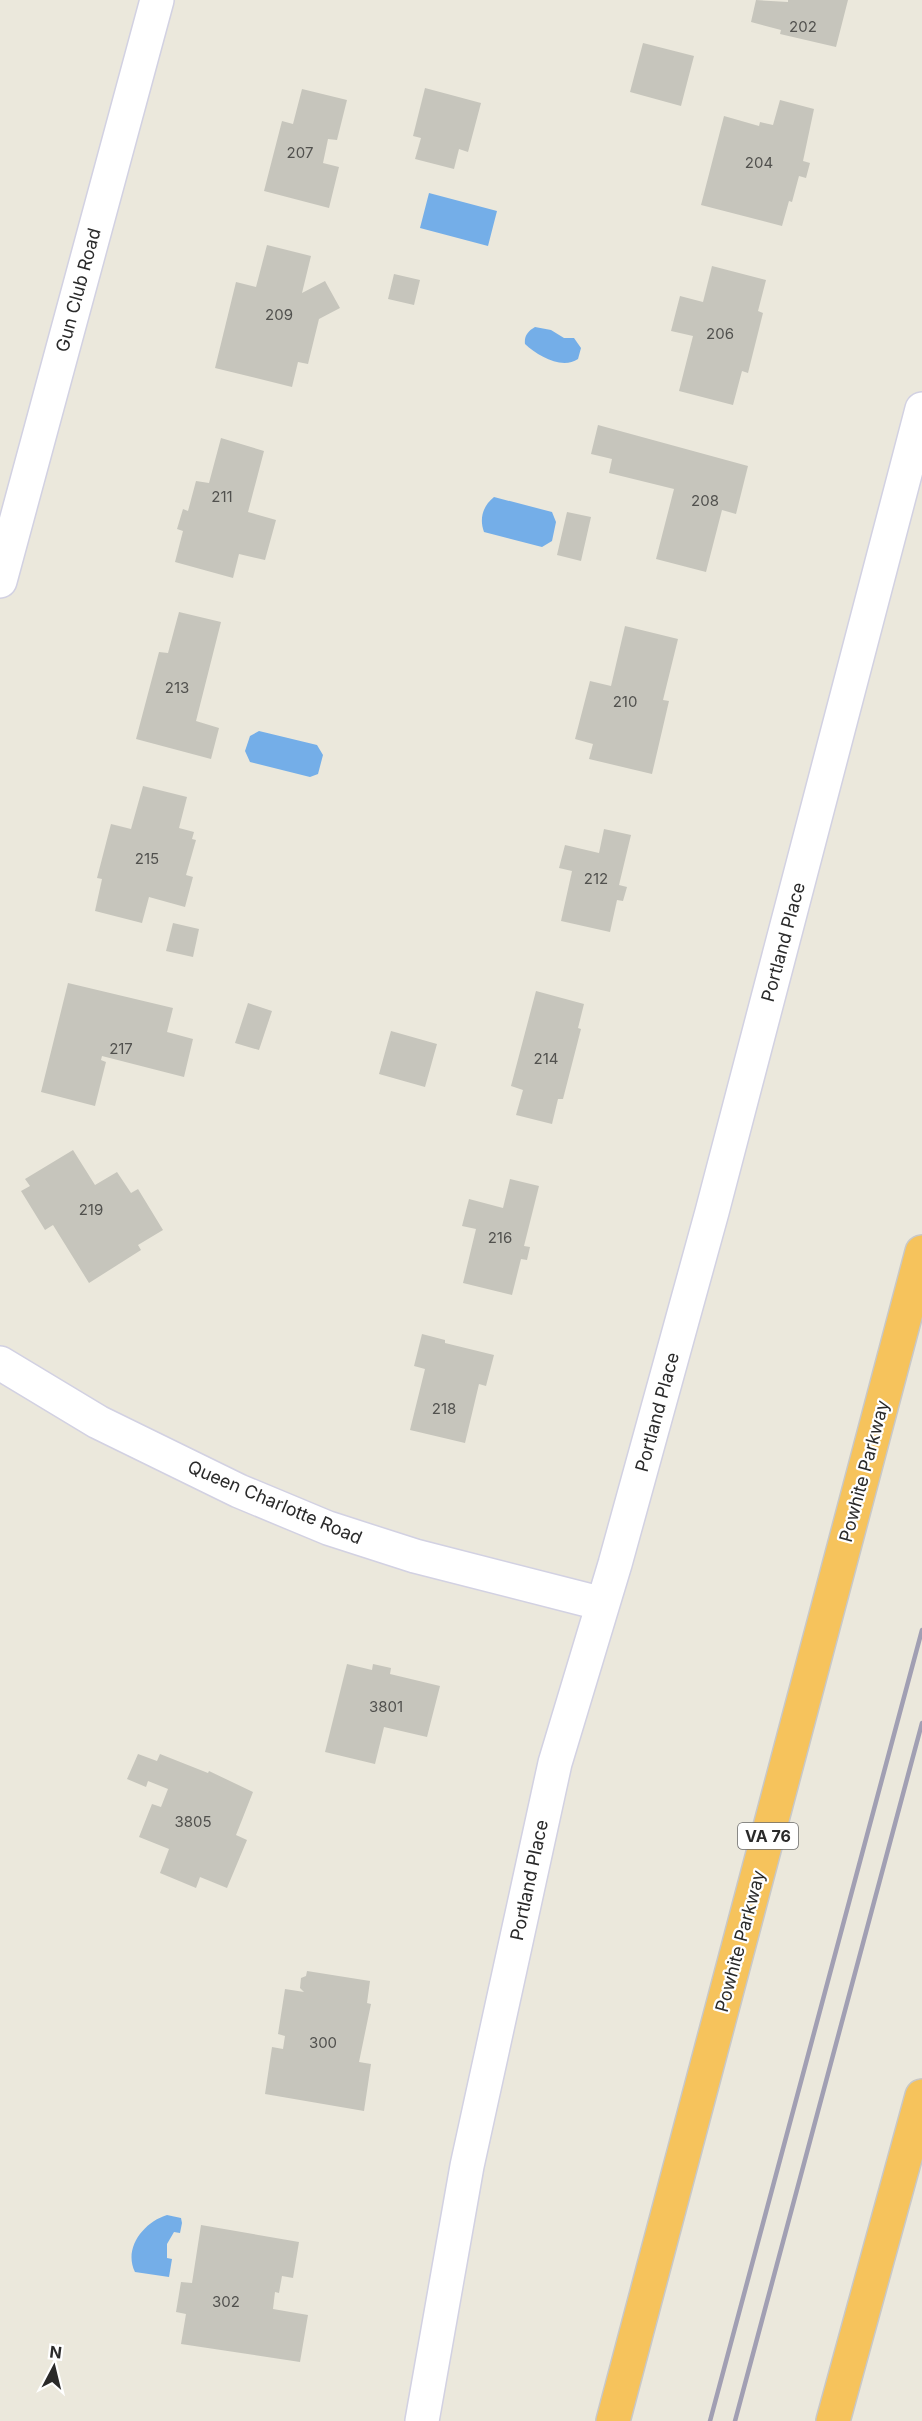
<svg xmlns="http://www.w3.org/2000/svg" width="922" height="2421" viewBox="0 0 922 2421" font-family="Inter,sans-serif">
<rect width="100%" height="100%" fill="#ebe8dc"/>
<path fill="#74aee8" d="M429 193 497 211 488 246 420 228Z
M535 327 551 330 564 338H574L581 348 578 359C562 370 538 356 525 344 524 336 528 331 535 327Z
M494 497 552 512 556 522 552 541 542 547 484 532C479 518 483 506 494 497Z
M259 731 317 745 323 755 318 774 310 777 250 762 245 751 250 736Z
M167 2215 181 2218 182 2223 180 2233 174 2232 167 2244V2258L172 2259 169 2277 135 2272C123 2248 144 2222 167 2215Z"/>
<path fill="#c6c5bc" d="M756 0 788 2V0H848L836 47 780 34 781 30 751 22Z
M643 43 694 56 681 106 630 92Z
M425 88 481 103 468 152 459 149 454 169 415 159 421 138 413 136Z
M302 89 347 100 337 140 328 139 323 163 339 167 329 208 264 191 282 121 293 124Z
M780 100 814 109 803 161 810 163 806 178 799 176 792 202 789 201 782 226 701 205 724 116 759 126 760 122 773 125Z
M267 245 311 256 302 293 325 281 340 308 319 319 308 364 298 362 292 387 215 368 236 282 256 287Z
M712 266 766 280 758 311 763 313 748 373 742 371 733 405 679 391 693 336 671 331 680 296 703 302Z
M394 274 420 280 414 305 388 299Z
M598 425 748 466 736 514 722 510 706 572 656 559 674 489 609 473 612 459 591 454Z
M221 438 264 451 248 512 276 520 265 560 239 554 233 578 175 562 183 531 177 529 183 509 188 511 196 481 209 483Z
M567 512 591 517 581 561 557 555Z
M179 612 221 622 196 721 219 728 211 759 136 739 159 652 168 653Z
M625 626 678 639 663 700 669 701 652 774 589 759 593 744 575 739 590 681 611 686Z
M143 786 187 797 179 828 194 832 192 839 196 840 186 875 193 877 185 907 149 897 142 923 95 911 102 879 97 878 111 824 131 829Z
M604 829 631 835 619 885 627 887 623 901 617 900 610 932 561 921 572 871 559 868 565 845 599 853Z
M173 923 199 929 193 957 166 951Z
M68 983 173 1008 167 1032 193 1039 184 1077 102 1056 101 1060 106 1062 95 1106 41 1092Z
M536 991 584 1004 578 1028 581 1029 563 1099H558L552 1124 516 1115 523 1090 511 1086Z
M248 1003 272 1011 259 1050 235 1043Z
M391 1031 437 1044 425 1087 379 1074Z
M73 1150 95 1185 117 1172 131 1193 138 1189 163 1230 138 1245 141 1250 89 1283 53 1225 45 1230 21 1191 30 1186 25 1179Z
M510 1179 539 1186 524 1246 530 1247 527 1260 521 1259 512 1295 463 1283 476 1229 462 1226 469 1199 503 1208Z
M422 1334 445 1340V1343L494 1355 486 1386 479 1384 465 1443 410 1430 425 1369 414 1366Z
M347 1664 372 1670 373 1664 391 1668 390 1674 440 1686 427 1737 384 1727 375 1764 325 1752Z
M138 1754 157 1761 160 1754 208 1773 209 1771 253 1792 236 1835 247 1840 227 1888 200 1877 196 1888 160 1873 169 1849 139 1837 152 1804 161 1807 168 1789 148 1781 146 1787 127 1779Z
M307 1971 370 1981 367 2003 371 2004 359 2062 371 2064 364 2111 265 2094 272 2047 283 2049 285 2036 278 2034 285 1989 304 1992 300 1988 301 1978 306 1976Z
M201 2225 299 2242 293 2278 282 2276 279 2293 275 2292 273 2309 308 2315 300 2362 181 2344 186 2314 176 2312 181 2282 192 2283Z"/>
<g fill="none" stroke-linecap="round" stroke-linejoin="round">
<defs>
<path id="minor" d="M0 581 157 0
M0 1363 98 1422 239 1491 328 1528 415 1556 603 1604
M422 2421 467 2166 555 1763 615 1564 712 1212 922 409"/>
<path id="highway" d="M613 2421 922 1252
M833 2421 922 2096"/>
</defs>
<use href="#minor" stroke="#d2d1e2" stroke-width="36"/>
<use href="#highway" stroke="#c8c8c8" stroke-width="36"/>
<use href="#minor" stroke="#fff" stroke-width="33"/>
<use href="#highway" stroke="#f6c35c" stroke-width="33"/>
<path stroke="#a19fb3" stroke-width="4.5" d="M710 2421 922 1630
M735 2421 922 1723"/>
</g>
<g text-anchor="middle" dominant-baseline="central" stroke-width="4.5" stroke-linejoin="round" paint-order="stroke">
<g font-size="15" fill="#51514e">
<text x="803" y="26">202</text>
<text x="300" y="152">207</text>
<text x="759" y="162">204</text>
<text x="279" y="314">209</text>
<text x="720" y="333">206</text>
<text x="222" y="496">211</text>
<text x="705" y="500">208</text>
<text x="177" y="687">213</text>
<text x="625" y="701">210</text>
<text x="147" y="858">215</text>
<text x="596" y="878">212</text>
<text x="121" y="1048">217</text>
<text x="546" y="1058">214</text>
<text x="91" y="1209">219</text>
<text x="500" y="1237">216</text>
<text x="444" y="1408">218</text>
<text x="386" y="1706">3801</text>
<text x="193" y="1821">3805</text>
<text x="323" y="2042">300</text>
<text x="226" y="2301">302</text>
</g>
<rect fill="#fff" stroke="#6a6a6a" stroke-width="1.5" x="738" y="1823" width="60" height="26" rx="4.5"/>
<g font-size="16" font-weight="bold" fill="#2a2a2a">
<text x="768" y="1836">VA 76</text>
</g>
<g font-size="18" fill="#2a2a2a" stroke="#fff">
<text transform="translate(78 290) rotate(-75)">Gun Club Road</text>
<text transform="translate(783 942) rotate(-75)">Portland Place</text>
<text transform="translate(657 1412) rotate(-75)">Portland Place</text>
<text transform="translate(864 1471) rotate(-75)">Powhite Parkway</text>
<text transform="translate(275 1502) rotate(23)">Queen Charlotte Road</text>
<text transform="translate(529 1880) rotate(-78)">Portland Place</text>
<text transform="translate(740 1941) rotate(-75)">Powhite Parkway</text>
</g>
</g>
<g transform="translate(54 2367) rotate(7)" stroke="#ffffff" stroke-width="4.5" paint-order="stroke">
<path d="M0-4.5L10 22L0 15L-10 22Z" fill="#2a2a2a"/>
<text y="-9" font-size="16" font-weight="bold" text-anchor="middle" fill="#2a2a2a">N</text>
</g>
</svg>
